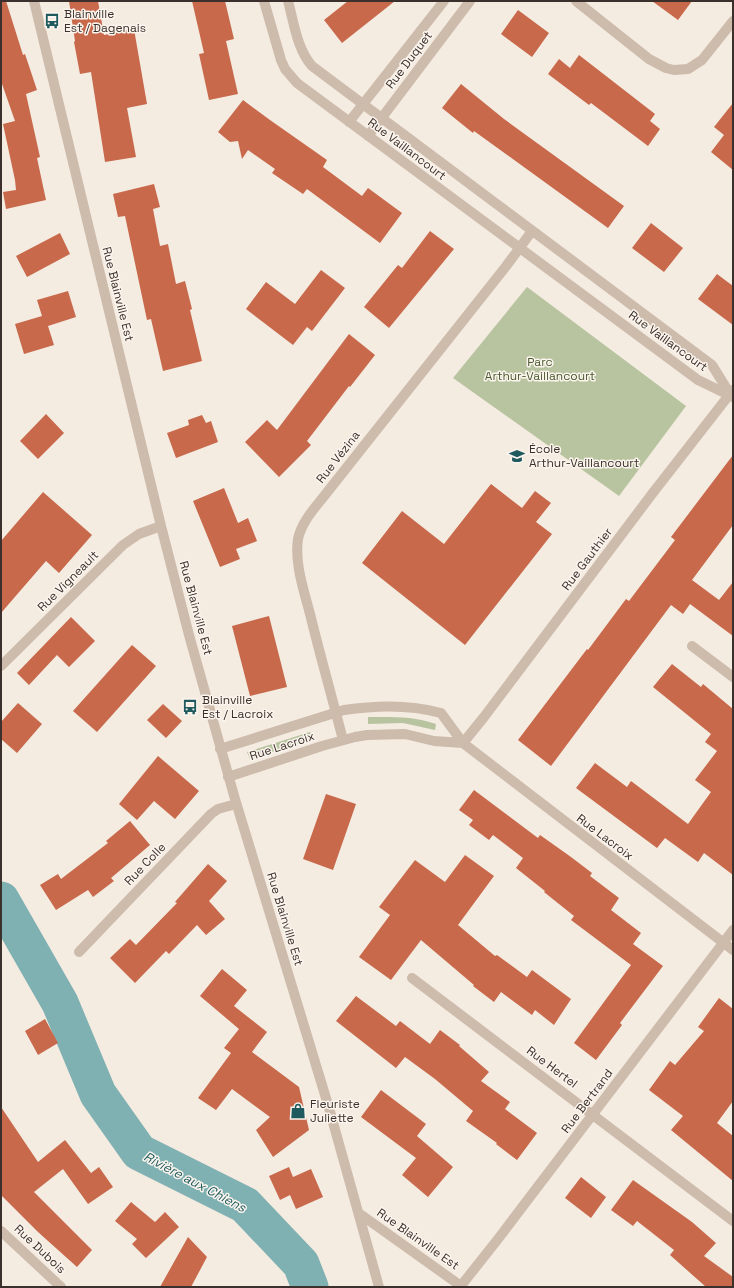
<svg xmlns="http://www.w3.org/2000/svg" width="734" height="1288" viewBox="0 0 734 1288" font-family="'Space Grotesk',sans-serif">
<rect width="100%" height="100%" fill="#f4ebe1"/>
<path fill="#b8c4a0" d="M527 287 686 406 619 496 453 378Z
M368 717C391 717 414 716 436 724L435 730 403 723 368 724Z
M310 732 312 739 250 759 247 752Z"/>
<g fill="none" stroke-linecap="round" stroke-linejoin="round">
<path stroke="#7fb0b2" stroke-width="37" d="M1 900 60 1003 98 1094 139 1152 245 1205 301 1264 310 1287"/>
</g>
<path fill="#c8694b" d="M1 1H6L23 55 25 54 37 90 26 94 40 157 37 158 46 200 6 209 3 192 16 190 15 180 3 124 15 121 1 81Z
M69 1H98L104 35 134 29 147 104 127 108 136 157 105 162 91 72 80 74 74 42 75 41Z
M192 1H225L234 39 226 41 238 94 209 100 199 54 204 53Z
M348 1H395L342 43 324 20Z
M652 1H692L678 20Z
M518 10 549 33 532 57 501 34Z
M579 55 655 114 650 121 660 129 648 146 591 103 589 105 548 74 559 59 570 68Z
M461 84 504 119 624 206 608 228 474 131 473 133 442 108Z
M243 100 270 120 327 160 323 167 362 196 368 188 402 213 380 243 307 189 303 194 272 173 275 169 248 150 242 159 238 141 230 142 218 132Z
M733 103V170L711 152 724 135 714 127Z
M154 184 160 207 153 209 160 246 168 244 176 284 185 281 192 309 190 310 202 361 163 371 151 319 147 320 125 216 118 217 113 194Z
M651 223 683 248 664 272 632 248Z
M430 231 454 249 389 328 364 307 398 265 402 268Z
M60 233 70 254 27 277 16 256Z
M321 270 345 288 312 331 307 327 293 345 246 309 266 282 295 304Z
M717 274 733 286V325L698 299Z
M68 291 76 317 48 326 54 345 24 354 15 324 42 316 37 300Z
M349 334 375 355 350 387 349 386 307 441 311 445 279 477 245 442 267 420 277 430Z
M46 414 64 433 38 459 20 441Z
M202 415 206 423 211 421 218 442 176 458 167 433 189 425 188 420Z
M733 455V525L692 580 719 600 733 582V636L690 604 683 614 671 605 551 766 518 740 587 649 588 650 626 599 629 601 675 540 671 537Z
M491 484 522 508 535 491 551 503 536 522 552 534 465 645 362 563 402 511 444 544Z
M224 488 238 523 248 518 257 541 236 549 240 559 220 567 193 501Z
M43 492 92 535 59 573 46 561 1 613V541Z
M269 616 287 687 250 696 232 626Z
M71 617 95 641 69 667 57 655 29 685 17 673Z
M132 645 156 666 97 732 73 711Z
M672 664 701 687 703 684 733 709V875L704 853 698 862 665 838 657 848 576 788 595 763 627 787 631 781 688 824 711 792 695 780 717 751 705 742 711 734 653 687Z
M18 703 42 724 17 753 1 739V722Z
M163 704 182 721 166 738 147 720Z
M158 756 199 791 175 819 154 801 137 820 119 804Z
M474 790 538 838 540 835 571 857 592 873 590 876 619 898 611 910 641 933 633 944 663 966 620 1023 622 1025 596 1060 574 1043 631 965 571 920 574 916 544 892 545 891 516 868 523 858 493 835 489 840 469 825 473 820 459 810Z
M326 794 356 804 333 870 303 859Z
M130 821 150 845 111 878 114 881 93 897 88 890 56 910 40 885 58 874 61 879 108 843 106 841Z
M465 855 494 876 458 925 495 956 497 955 527 977 532 970 571 999 554 1025 535 1010 532 1015 501 992 494 1002 473 986 474 985 421 940 391 980 359 957 390 915 379 907 415 860 445 882Z
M208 864 227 881 209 901 225 919 206 935 197 925 169 954 166 951 135 983 110 958 130 939 136 945 177 903 175 902Z
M222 969 247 990 234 1006 267 1032 252 1052 299 1087 309 1130 273 1157 256 1130 270 1117 232 1089 216 1110 198 1098 231 1053 224 1048 239 1029 200 996Z
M356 996 396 1026 400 1021 430 1044 440 1030 460 1045 459 1046 489 1072 481 1081 510 1102 505 1109 537 1133 517 1160 496 1144 497 1143 466 1121 473 1111 435 1079 405 1057 396 1068 336 1021Z
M719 998 733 1009V1101L717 1123 733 1136V1181L671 1130 683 1116 649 1090 670 1061 675 1065 704 1031 698 1027Z
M45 1019 58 1043 38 1055 25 1031Z
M381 1090 426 1124 417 1136 453 1167 428 1197 402 1175 416 1158 361 1117Z
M1 1107 38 1162 65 1140 91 1173 99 1167 113 1187 88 1204 63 1169 34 1192 92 1250 77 1267 38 1232 1 1195Z
M289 1167 293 1177 311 1169 323 1197 296 1209 290 1195 280 1200 269 1176Z
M581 1177 606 1197 591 1218 565 1198Z
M633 1180 692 1222 716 1243 704 1256 733 1277V1287H706L670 1255 674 1250 637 1221 633 1226 611 1210Z
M131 1202 155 1222 165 1212 179 1227 146 1258 132 1244 137 1239 115 1221Z
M188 1237 207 1257 191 1287H160Z"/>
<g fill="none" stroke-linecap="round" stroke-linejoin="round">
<path stroke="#cdbbac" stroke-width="10" d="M34 1 161 526 189 635 235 799 329 1108 379 1287
M264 1 281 60 285 69 297 83 698 380 733 397
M288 1C294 23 297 49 312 66L712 365 730 394
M576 1 649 59 666 68 674 70 688 69 702 60 733 21
M349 122 444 1
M368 136 470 1
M692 646 733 677
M1 666 123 545 139 534 161 526
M343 740C333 701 322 662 312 622 306 596 294 566 298 539 301 524 312 511 321 500L507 265 532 231
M463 743 484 717 652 494 733 390
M220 749 344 710C377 705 409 704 441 713L463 743 733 950
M228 777 322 746 355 737 367 735 405 734 434 741 463 743
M79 952 211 814 218 809 236 804
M412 978 733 1221
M360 1214 461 1286
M1 1231 61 1287
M460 1287 498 1239 733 930"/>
</g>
<defs>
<symbol id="bus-bare" viewBox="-9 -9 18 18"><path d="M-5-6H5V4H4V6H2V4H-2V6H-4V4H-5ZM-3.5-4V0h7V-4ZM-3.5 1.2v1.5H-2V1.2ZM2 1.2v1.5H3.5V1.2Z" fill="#1f5a5e" stroke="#fbf5ee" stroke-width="2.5" paint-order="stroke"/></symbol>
<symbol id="school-bare" viewBox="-9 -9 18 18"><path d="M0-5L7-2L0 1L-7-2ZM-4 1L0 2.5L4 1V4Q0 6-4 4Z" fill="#1f5a5e" stroke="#fbf5ee" stroke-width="2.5" paint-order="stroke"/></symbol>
<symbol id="shop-bare" viewBox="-9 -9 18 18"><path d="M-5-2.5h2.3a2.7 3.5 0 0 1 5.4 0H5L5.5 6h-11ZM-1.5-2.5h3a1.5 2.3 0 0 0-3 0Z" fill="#1f5a5e" stroke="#fbf5ee" stroke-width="2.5" paint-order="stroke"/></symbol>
</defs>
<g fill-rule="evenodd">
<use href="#bus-bare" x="41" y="10" width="22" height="22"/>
<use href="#school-bare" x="506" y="445" width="22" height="22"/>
<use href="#bus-bare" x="179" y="696" width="22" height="22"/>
<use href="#shop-bare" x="287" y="1100" width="22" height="22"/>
</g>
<g text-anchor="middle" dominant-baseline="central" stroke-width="3" stroke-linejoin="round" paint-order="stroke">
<g font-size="12" fill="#3b302b" stroke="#fbf5ee" text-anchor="start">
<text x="64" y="14">Blainville<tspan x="64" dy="14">Est / Dagenais</tspan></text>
<text x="529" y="449">École<tspan x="529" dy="14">Arthur-Vaillancourt</tspan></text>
<text x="202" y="700">Blainville<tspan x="202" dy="14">Est / Lacroix</tspan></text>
<text x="310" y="1104">Fleuriste<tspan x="310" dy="14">Juliette</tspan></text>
</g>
<g font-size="12" fill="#3b302b" stroke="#fbf5ee">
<text transform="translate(409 60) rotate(-53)">Rue Duquet</text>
<text transform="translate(407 149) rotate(37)">Rue Vaillancourt</text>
<text transform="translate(118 294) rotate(76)">Rue Blainville Est</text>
<text transform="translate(668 341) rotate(36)">Rue Vaillancourt</text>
<text transform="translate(338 457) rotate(-52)">Rue Vézina</text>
<text transform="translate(587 559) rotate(-53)">Rue Gauthier</text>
<text transform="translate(68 581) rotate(-45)">Rue Vigneault</text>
<text transform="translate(196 608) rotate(75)">Rue Blainville Est</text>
<text transform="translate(282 746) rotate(-18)">Rue Lacroix</text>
<text transform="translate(605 837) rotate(37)">Rue Lacroix</text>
<text transform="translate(145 864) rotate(-46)">Rue Colle</text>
<text transform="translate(285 919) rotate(73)">Rue Blainville Est</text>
<text transform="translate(552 1067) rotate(37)">Rue Hertel</text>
<text transform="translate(587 1101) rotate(-53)">Rue Bertrand</text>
<text transform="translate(418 1239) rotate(35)">Rue Blainville Est</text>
<text transform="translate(40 1249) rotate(43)">Rue Dubois</text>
</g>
<g font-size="12" fill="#4a5a2e" stroke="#fbf5ee">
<text x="540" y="362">Parc<tspan x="540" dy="14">Arthur-Vaillancourt</tspan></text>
</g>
<g font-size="13" font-style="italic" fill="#1f5a5e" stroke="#fbf5ee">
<text transform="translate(195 1182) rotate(28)">Rivière aux Chiens</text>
</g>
</g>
<rect width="734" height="1288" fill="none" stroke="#3b302b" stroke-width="4"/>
</svg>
